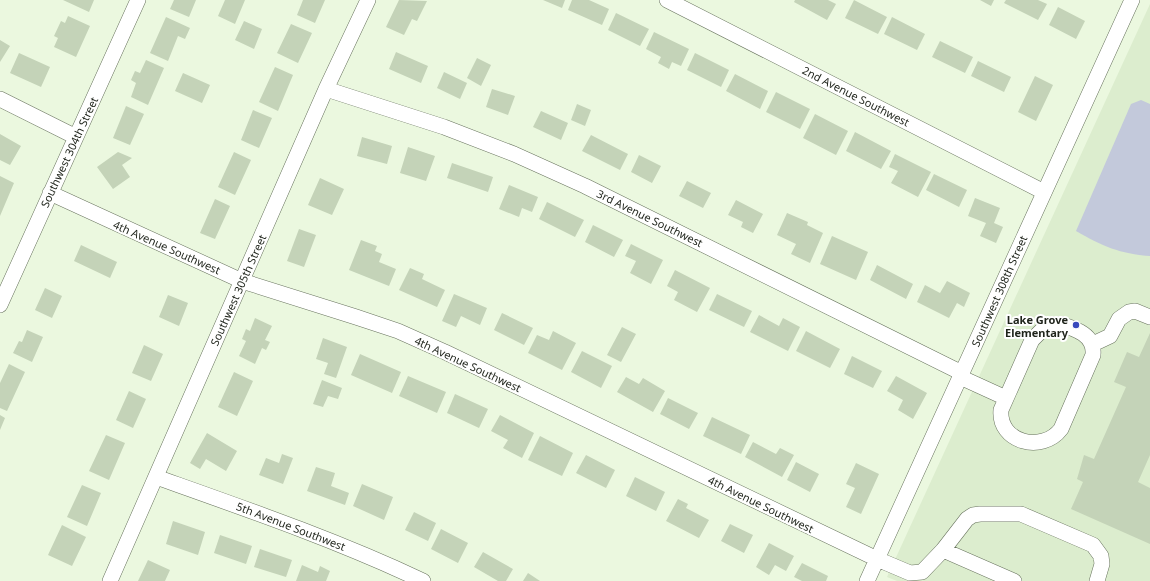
<svg xmlns="http://www.w3.org/2000/svg" width="1150" height="581" viewBox="0 0 1150 581" font-family="'Noto Sans',sans-serif">
<rect width="100%" height="100%" fill="#ebf8df"/>
<path fill="#dcedce" d="M1150 4V581H897L887 577Z"/>
<path fill="#c3c9db" d="M1141 100 1150 104V256C1120 254 1102 246 1076 231L1131 104Z"/>
<path fill="#c4d3b8" d="M63 0H94L89 12Z
M174 0H196L189 17 170 9Z
M225 0H245L235 24 218 16Z
M303 0H325L315 23 297 15Z
M399 0 427 1 417 21 412 19 404 35 386 27Z
M543 0H565L562 8Z
M572 0H589L609 9 602 25 568 10Z
M795 0H828L836 4 827 20 794 2Z
M854 0 887 17 878 34 845 18Z
M980 0H994L991 6Z
M1006 0H1038L1047 4 1038 20 1004 3Z
M1058 7 1085 21 1076 39 1049 25Z
M616 13 649 29 640 46 608 30Z
M68 16 90 26 76 57 54 47 58 38 54 36 61 21 65 23Z
M166 17 190 28 185 39 178 36 168 61 150 53Z
M892 17 925 34 917 50 884 34Z
M244 21 262 29 254 49 235 40Z
M291 24 312 33 298 63 277 53Z
M654 32 689 49 681 66 672 62 669 69 658 63 661 57 646 49Z
M0 40 10 46 0 62Z
M940 41 973 57 965 73 932 57Z
M396 52 428 66 421 83 389 69Z
M19 53 50 67 41 87 10 73Z
M695 53 729 70 721 87 687 70Z
M477 58 491 65 481 86 467 78Z
M146 60 164 68 148 105 131 97 136 83 131 80 135 71 140 73Z
M978 61 1011 77 1004 92 971 76Z
M275 67 293 75 278 111 259 102Z
M444 72 467 83 460 99 437 88Z
M183 73 210 85 202 103 175 91Z
M735 74 768 91 760 109 726 91Z
M1035 76 1053 85 1036 121 1018 112Z
M492 89 515 96 508 115 486 107Z
M776 92 810 109 800 129 766 112Z
M577 104 591 110 585 126 571 120Z
M126 106 144 114 130 145 113 138Z
M253 110 272 118 259 148 241 140Z
M541 111 568 123 561 140 533 127Z
M815 114 848 131 836 155 803 138Z
M855 132 891 151 881 169 846 151Z
M0 134 21 146 10 165 0 160Z
M591 135 628 154 620 170 582 151Z
M362 137 392 146 387 164 357 156Z
M408 147 435 156 426 181 400 173Z
M118 152 132 158 122 165 130 177 113 189 97 167Z
M234 152 251 160 235 195 218 187Z
M895 154 931 172 918 197 891 183 898 171 889 167Z
M639 155 661 166 652 183 631 172Z
M452 163 493 177 488 192 447 178Z
M934 174 967 190 959 207 926 190Z
M0 176 14 183 0 216Z
M320 178 344 189 332 215 308 205Z
M687 181 711 193 703 208 679 196Z
M509 185 538 197 532 212 522 208 519 217 499 209Z
M975 198 1000 208 994 223 1003 227 996 243 980 236 986 223 968 216Z
M215 199 230 206 215 239 200 233Z
M736 200 763 214 753 233 741 227 743 222 728 215Z
M547 202 584 220 575 237 539 219Z
M787 213 808 222 807 225 823 233 810 263 791 254 796 244 777 235Z
M593 225 623 240 614 257 585 242Z
M299 229 316 235 304 267 287 261Z
M832 236 868 252 856 280 820 264Z
M361 240 377 246 375 251 382 254 379 262 396 269 389 286 349 270Z
M631 244 663 260 651 284 630 273 636 261 625 256Z
M81 245 117 262 110 278 74 261Z
M877 265 913 284 906 299 870 280Z
M410 268 424 274 422 279 445 290 437 307 399 290Z
M675 270 710 288 697 312 674 300 678 292 667 286Z
M947 281 970 293 964 307 957 303 949 318 917 302 925 285 940 293Z
M45 288 62 296 52 318 35 310Z
M454 294 487 308 480 325 461 316 456 327 442 321Z
M717 294 752 311 744 327 709 310Z
M168 295 188 303 179 326 159 317Z
M502 313 533 328 524 345 494 330Z
M759 315 779 326 783 318 800 327 788 351 750 332Z
M255 318 272 326 265 340 270 342 266 350 262 348 255 364 239 356 246 341 242 339 246 329 250 331Z
M622 327 636 334 621 362 607 355Z
M27 330 43 337 32 362 13 353 19 341 22 342Z
M553 331 576 343 562 370 528 353 537 335 549 340Z
M806 331 840 349 830 368 796 351Z
M1150 333V455L1138 482 1150 488V544L1071 509 1083 482 1077 479 1084 455 1094 459 1126 387 1114 382 1127 352 1139 357Z
M323 338 347 347 336 378 324 374 328 363 316 359Z
M144 345 163 354 151 381 132 373Z
M582 351 612 366 601 388 571 372Z
M360 354 401 372 392 393 351 375Z
M852 356 882 371 873 388 844 374Z
M9 364 25 372 7 411 0 408V383Z
M234 372 253 381 237 416 218 407Z
M408 376 446 392 437 413 399 396Z
M896 376 927 393 913 419 898 410 903 400 887 391Z
M626 377 639 384 643 378 665 391 653 412 617 392Z
M322 380 342 388 338 399 328 396 323 407 313 404Z
M129 391 146 399 133 428 116 420Z
M455 394 488 409 479 428 447 413Z
M668 398 698 413 689 429 660 414Z
M0 415 5 418 0 430Z
M500 415 534 433 522 458 503 448 508 440 491 431Z
M712 417 750 435 741 454 703 436Z
M207 433 237 451 226 471 206 459 200 469 190 463Z
M106 435 125 443 109 480 89 471Z
M540 436 573 453 562 476 528 460Z
M753 442 776 454 780 448 794 455 782 477 745 457Z
M282 454 293 458 283 484 259 475 266 458 279 463Z
M586 455 615 470 606 488 576 473Z
M796 462 819 474 810 492 787 480Z
M856 463 879 474 861 514 846 507 855 488 846 484Z
M316 467 335 473 331 486 349 493 345 505 307 491Z
M635 477 665 492 656 511 626 496Z
M362 484 393 497 384 520 353 506Z
M82 485 101 493 87 526 67 517Z
M678 499 688 504 686 508 709 520 699 538 666 521Z
M414 512 436 523 428 541 405 530Z
M173 521 205 532 198 555 166 544Z
M730 524 753 535 744 553 721 541Z
M62 525 86 537 72 566 48 555Z
M441 529 468 543 458 563 431 549Z
M220 535 252 546 246 564 214 553Z
M769 543 794 556 786 571 775 565 769 575 756 567Z
M260 549 292 560 286 577 254 567Z
M483 552 513 569 506 581H498L474 567Z
M148 560 170 570 165 581H138Z
M802 563 828 576 826 581H802L794 577Z
M302 565 318 572 320 566 330 571 326 581H296Z
M528 573 540 581H523Z"/>
<g fill="none" stroke-linecap="round" stroke-linejoin="round">
<defs>
<path id="minor" d="M667 0 1044 192
M326 89 444 127 514 154 585 186 962 373
M0 99 76 137
M50 193 242 281 356 317 398 331 445 352 877 559 910 573 922 572 943 550 967 519 973 515 980 514H1021L1093 545 1101 556 1102 564 1097 581
M0 305 138 0
M1060 324C1076 329 1095 335 1093 355L1061 429C1042 454 998 442 1001 410L1032 340 1046 326Z
M1093 344 1110 336 1119 319 1129 312 1135 311 1150 317
M960 377 1006 398
M156 477C246 509 336 540 423 581
M943 550 1014 581
M110 581 326 89 368 0
M867 581 1132 0"/>
</defs>
<use href="#minor" stroke="#68735e" stroke-width="16"/>
<use href="#minor" stroke="#fff" stroke-width="15"/>
</g>
<circle fill="#394abd" stroke="#fff" stroke-width="1.5" cx="1076" cy="325" r="4"/>
<g text-anchor="middle" dominant-baseline="central" stroke-width="4" stroke-linejoin="round" paint-order="stroke">
<g font-size="11" fill="#1e231a" stroke="#fff">
<text transform="translate(856 96) rotate(27)">2nd Avenue Southwest</text>
<text transform="translate(69 152) rotate(-65)">Southwest 304th Street</text>
<text transform="translate(650 218) rotate(26)">3rd Avenue Southwest</text>
<text transform="translate(167 247) rotate(24)">4th Avenue Southwest</text>
<text transform="translate(238 290) rotate(-66)">Southwest 305th Street</text>
<text transform="translate(999 291) rotate(-66)">Southwest 308th Street</text>
<text transform="translate(468 364) rotate(25)">4th Avenue Southwest</text>
<text transform="translate(761 504) rotate(26)">4th Avenue Southwest</text>
<text transform="translate(291 526) rotate(21)">5th Avenue Southwest</text>
</g>
<g font-size="11" font-weight="bold" fill="#1e231a" stroke="#fff" text-anchor="end">
<text x="1068" y="319">Lake Grove<tspan x="1068" dy="13">Elementary</tspan></text>
</g>
</g>
</svg>
